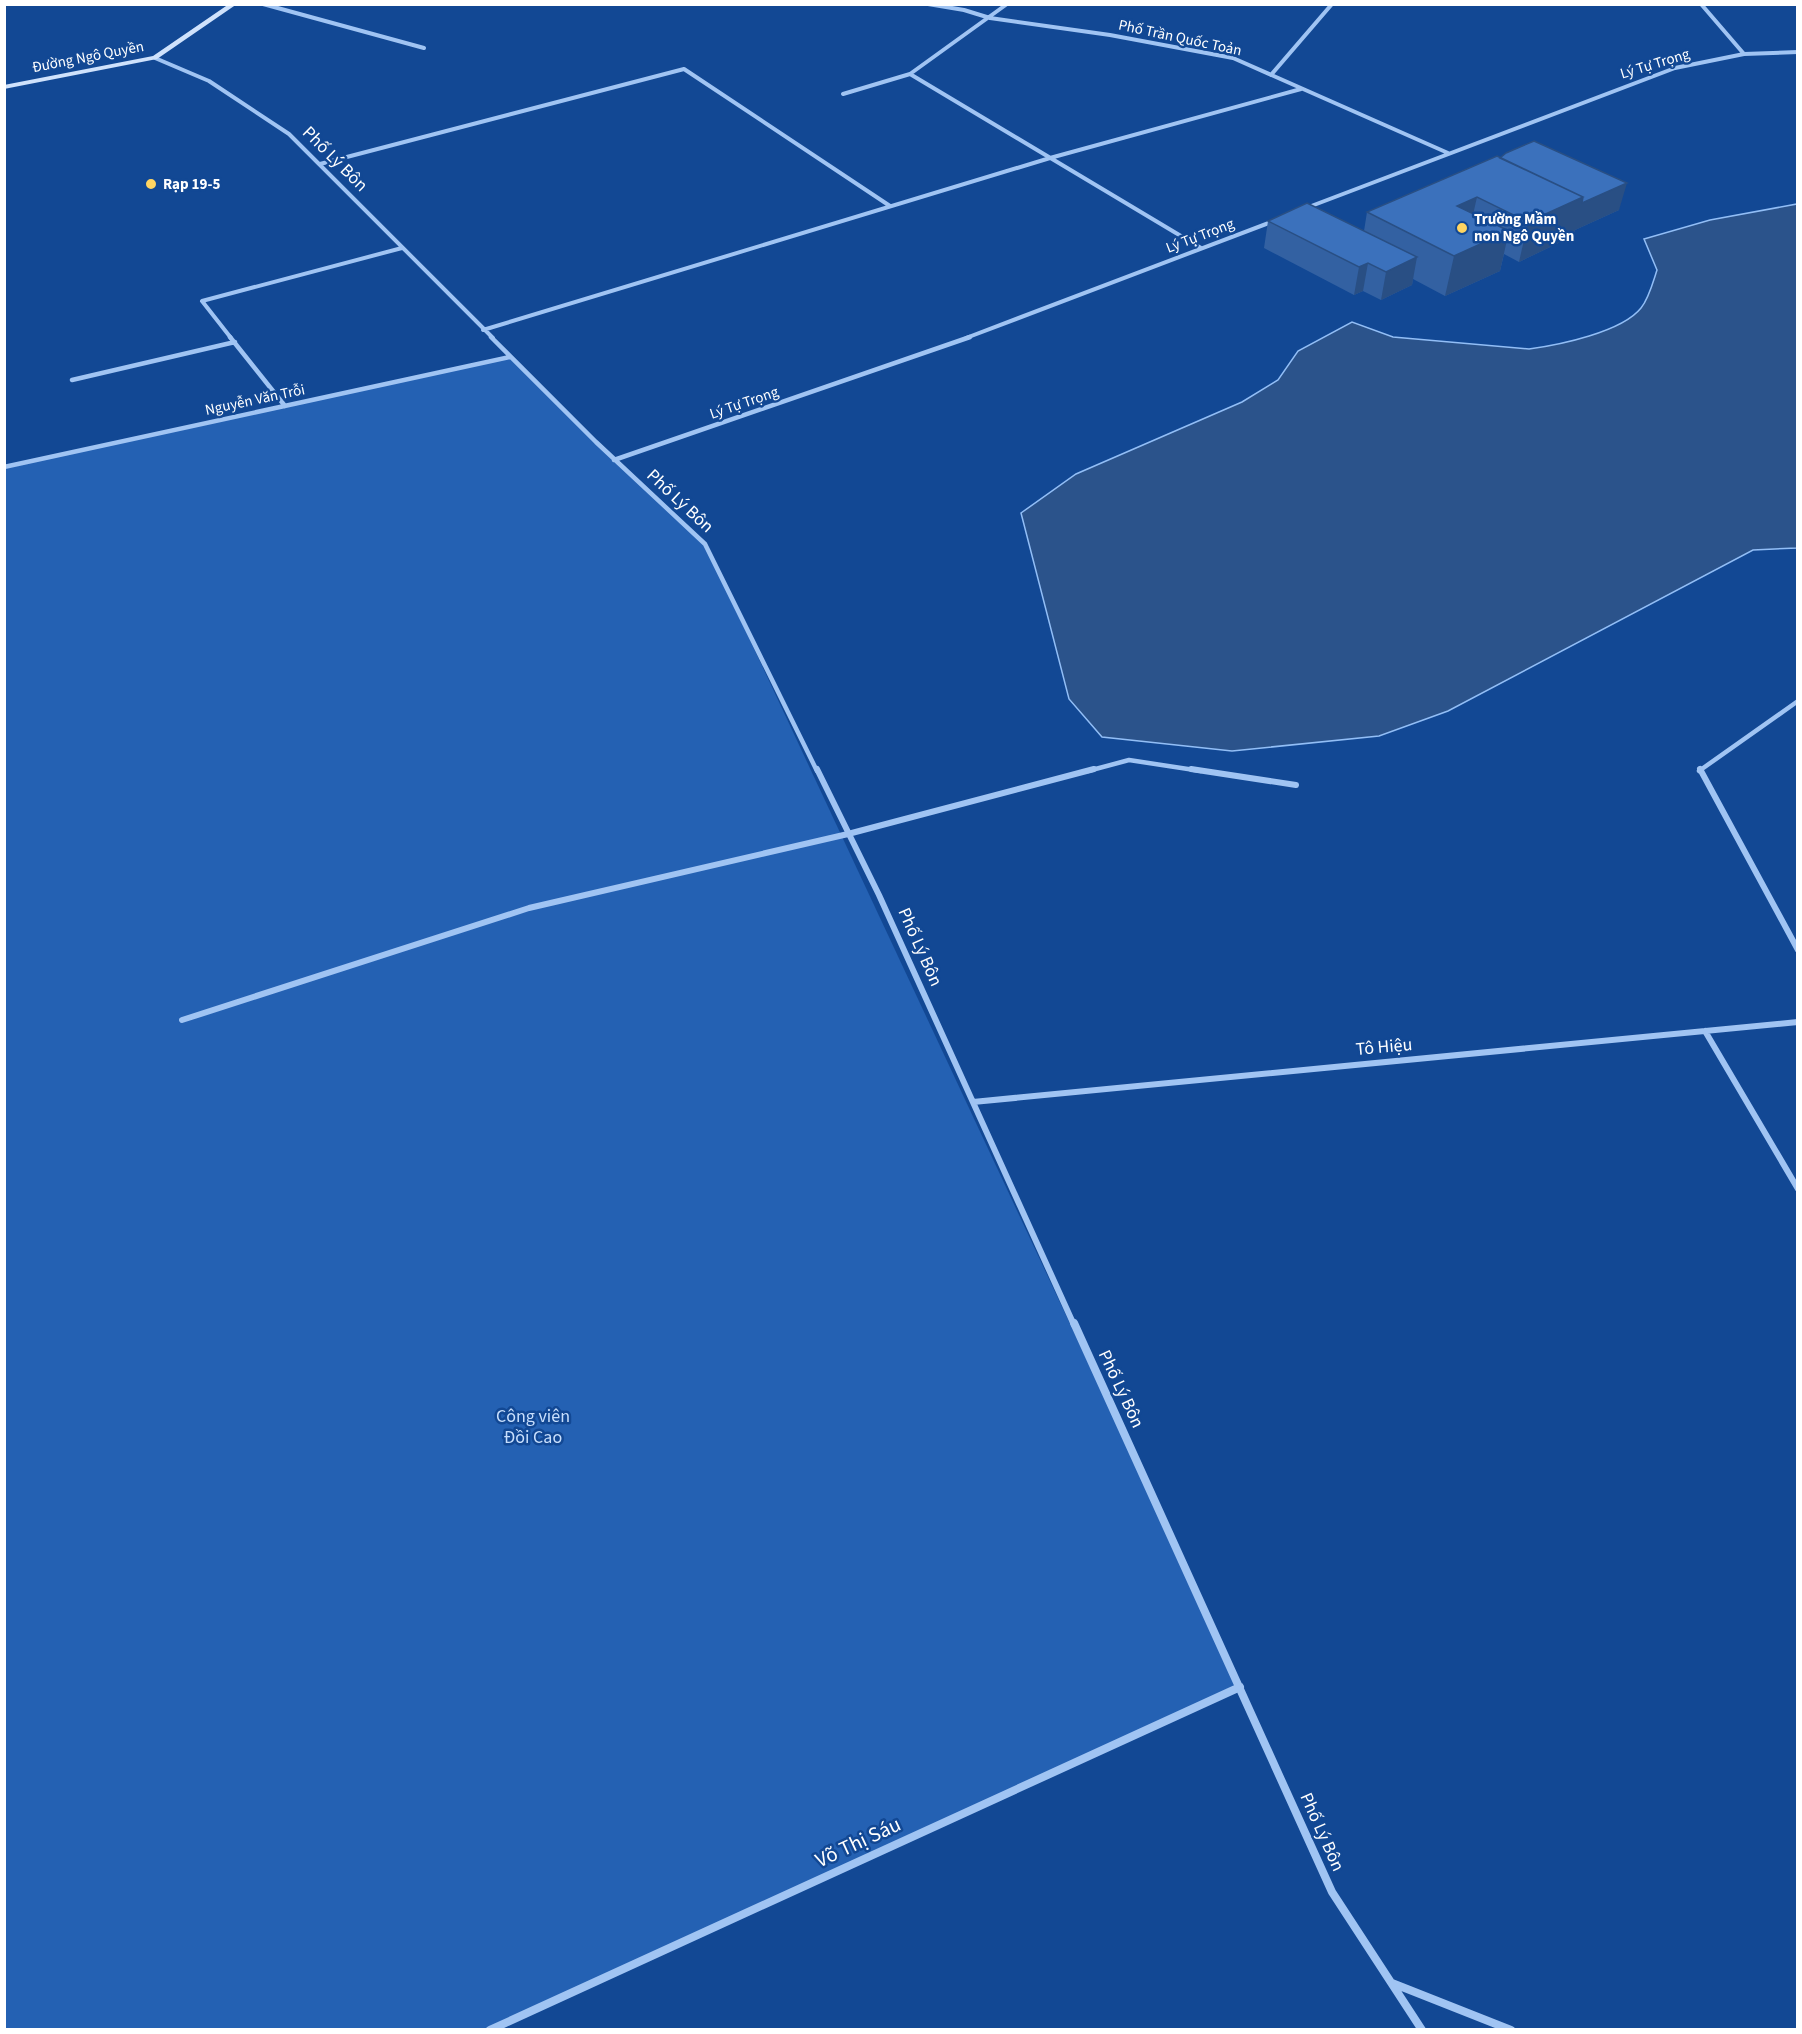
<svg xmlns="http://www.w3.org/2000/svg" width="1802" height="2034" viewBox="0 0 1802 2034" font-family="'Source Sans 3',sans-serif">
<rect width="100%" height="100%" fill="#124894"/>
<path fill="#2461b3" d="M510 357 705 544 1240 1687 490 2029H5L4 468Z"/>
<path fill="#2b538b" stroke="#92bef6" stroke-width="1.5" d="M1797 204V548L1753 550 1448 711 1379 736 1232 751 1102 737 1069 699 1021 513 1076 474 1242 402 1278 380 1298 351 1352 322 1393 337 1529 349C1559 345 1622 332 1641 308 1649 298 1653 282 1657 270L1644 239 1710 220Z"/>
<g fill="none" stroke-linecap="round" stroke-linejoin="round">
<path stroke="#a0c4f3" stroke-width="4" d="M263 4 424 48
M928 4 964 10 990 18 1110 35 1233 58 1448 153
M1701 4 1744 54
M155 58 209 81 289 134 493 338
M910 74 1201 248
M1271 75 1332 4
M843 94 910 74 1007 4
M320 164 684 69 890 206
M1306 208 1675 68 1744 54 1798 52
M483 330 1050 158 1301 89
M231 338 202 301 402 248
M966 338 1274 221"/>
<path stroke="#a0c4f3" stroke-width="4.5" d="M230 337 285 406
M491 337 596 442 705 544 817 771
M72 380 235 342
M614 460 970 337
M4 467 510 357
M1088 771 1129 760 1201 771
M1699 771 1798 701"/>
<path stroke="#a0c4f3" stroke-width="6" d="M817 769 879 895 1074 1325
M1191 769 1296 785
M1700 769 1798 950
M182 1020 529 908 848 834 1094 769
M1705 1031 1798 1189
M973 1102 1798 1022"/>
<path stroke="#a0c4f3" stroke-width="8" d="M1074 1323 1332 1892 1422 2030
M1392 1983 1511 2030
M490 2030 1240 1687"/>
<path fill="#cfe2fc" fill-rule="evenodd" d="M229 4H237L157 59 4 89V85L153 56Z"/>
</g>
<path fill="#3361a2" d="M1497 156 1619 210 1575 230 1573 236 1519 262 1504 254 1500 271 1445 296 1413 279 1412 285 1381 300 1363 291 1354 295 1264 248 1268 221 1364 231 1367 212Z"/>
<path fill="#294f84" d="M1627 183 1619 210 1575 230 1573 236 1519 262 1528 222 1583 197Z
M1477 197 1468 237 1457 206Z
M1509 231 1500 271 1445 296 1454 256Z
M1417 257 1412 285 1381 300 1386 272Z
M1368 263 1363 291 1354 295 1359 267Z"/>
<path fill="#3b71bc" stroke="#294f84" stroke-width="1.5" d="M1534 141 1627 183 1582 203 1583 197 1500 158 1506 153Z
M1497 156 1583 197 1528 222 1477 197 1457 206 1509 231 1454 256 1367 212Z
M1307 203 1417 257 1386 272 1368 263 1359 267 1268 221Z"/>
<g fill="#ffd562" stroke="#124894" stroke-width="2">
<circle cx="151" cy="184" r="6"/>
<circle cx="1462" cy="228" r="6"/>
</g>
<g text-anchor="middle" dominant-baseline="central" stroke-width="5" stroke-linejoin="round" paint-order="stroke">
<g font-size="15" fill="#fff" stroke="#124894">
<text transform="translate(1180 38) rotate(12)">Phố Trần Quốc Toản</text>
<text transform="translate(88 57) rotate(-11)">Đường Ngô Quyền</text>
<text transform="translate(1655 64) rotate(-17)">Lý Tự Trọng</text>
<text transform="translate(1200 236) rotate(-21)">Lý Tự Trọng</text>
<text transform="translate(255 400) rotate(-12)">Nguyễn Văn Trỗi</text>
<text transform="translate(744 403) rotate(-19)">Lý Tự Trọng</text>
</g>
<g font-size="15" font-weight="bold" fill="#fff" stroke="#124894" text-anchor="start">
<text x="163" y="184">Rạp 19-5</text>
<text x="1474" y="219">Trường Mầm<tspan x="1474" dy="17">non Ngô Quyền</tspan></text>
</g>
<g font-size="18" fill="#fff" stroke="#124894">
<text transform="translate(335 159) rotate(45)">Phố Lý Bôn</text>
<text transform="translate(680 501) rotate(43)">Phố Lý Bôn</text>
<text transform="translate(920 947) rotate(66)">Phố Lý Bôn</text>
<text transform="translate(1384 1047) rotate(-5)">Tô Hiệu</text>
<text transform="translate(1121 1389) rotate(65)">Phố Lý Bôn</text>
<text transform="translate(1322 1832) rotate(66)">Phố Lý Bôn</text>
</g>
<g font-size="18" fill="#c8dffd" stroke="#124894">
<text x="533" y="1416">Công viên<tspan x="533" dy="21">Đồi Cao</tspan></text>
</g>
<g font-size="21" fill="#fff" stroke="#124894">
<text transform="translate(858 1842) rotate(-25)">Võ Thị Sáu</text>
</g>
</g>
<rect width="1802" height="2034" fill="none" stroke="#ffffff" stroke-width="12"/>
</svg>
